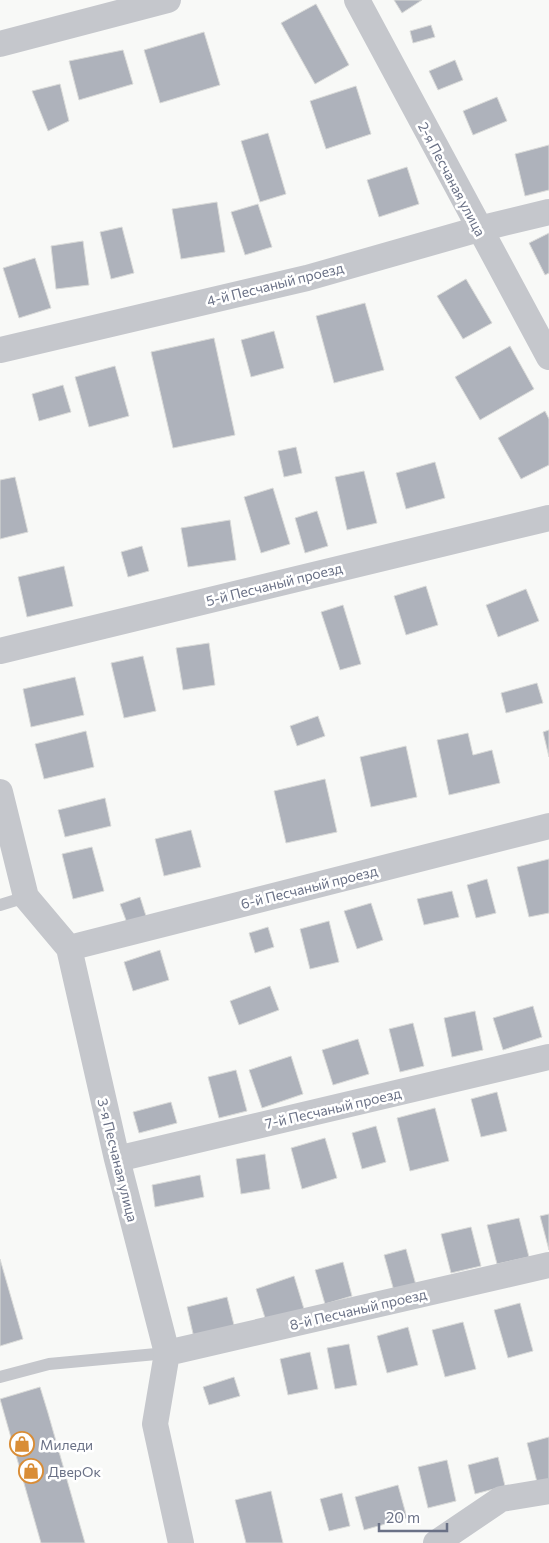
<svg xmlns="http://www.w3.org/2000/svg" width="549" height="1543" viewBox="0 0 549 1543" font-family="Commissioner,sans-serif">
<rect width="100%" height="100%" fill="#f8f9f7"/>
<path fill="#aeb2bb" stroke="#dadbd9" d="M394 0H422L402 13Z
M316 4 349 65 315 84 281 23Z
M431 25 435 37 413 43 410 31Z
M204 32 220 85 160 103 144 50Z
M123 50 133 84 79 100 69 61Z
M455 60 463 80 438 90 429 71Z
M60 84 69 121 48 131 32 91Z
M356 86 371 134 326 149 310 101Z
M497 97 507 121 473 135 463 111Z
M268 133 286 194 260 202 241 141Z
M549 145V190L525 196 515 154Z
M407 167 419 204 379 217 367 180Z
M217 202 225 252 181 259 172 209Z
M258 204 272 247 245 255 231 212Z
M122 227 134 273 111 279 100 232Z
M549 233V273L545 275 529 243Z
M83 241 89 285 56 289 51 246Z
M35 258 51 308 19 318 3 268Z
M466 279 492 323 463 339 437 296Z
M365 303 384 370 334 383 316 316Z
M274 331 284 368 251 377 241 340Z
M214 338 235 435 173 448 151 352Z
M510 346 534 389 480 420 455 377Z
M115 366 129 416 89 427 75 377Z
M63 385 71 412 39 421 32 394Z
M545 411 549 419V465L521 479 498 438Z
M296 447 302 473 284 477 278 451Z
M435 462 445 498 406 509 396 473Z
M364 471 377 523 347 530 335 477Z
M15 477 28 532 0 539V480Z
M273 488 290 544 261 553 244 497Z
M317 511 328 546 305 553 295 518Z
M230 520 236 560 188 567 181 528Z
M142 546 149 571 128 577 121 552Z
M64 566 73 606 27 617 18 577Z
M426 586 438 625 406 635 394 596Z
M526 589 539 621 498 637 486 605Z
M343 605 361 664 340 670 321 612Z
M209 643 215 685 183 690 176 648Z
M143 656 156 711 124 718 111 663Z
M75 677 84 715 31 727 23 689Z
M537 683 543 703 506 713 501 693Z
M318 716 325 736 297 746 290 726Z
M549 730V757L543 732Z
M86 731 94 767 44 779 35 744Z
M468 733 473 755 492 750 500 783 449 795 437 740Z
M406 746 417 797 371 807 360 757Z
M325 779 337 832 286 843 274 791Z
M105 798 111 826 65 837 58 810Z
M191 830 201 867 164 876 155 839Z
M92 847 104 891 73 899 62 854Z
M549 859V913L529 917 517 867Z
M487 879 496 913 476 918 467 885Z
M452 891 459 917 424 925 417 899Z
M140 897 146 916 127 923 120 904Z
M371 903 383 940 357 949 344 911Z
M329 921 339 962 310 969 300 929Z
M268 927 274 947 255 953 249 933Z
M160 950 169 980 133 991 124 962Z
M270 986 279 1010 239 1025 230 1001Z
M533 1006 542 1037 503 1050 493 1018Z
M475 1011 483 1050 452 1057 444 1018Z
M413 1023 424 1066 400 1072 389 1029Z
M358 1039 369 1074 333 1085 322 1050Z
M291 1056 303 1094 262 1108 249 1070Z
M236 1070 247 1111 219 1118 208 1077Z
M497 1092 507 1131 481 1137 471 1099Z
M171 1102 177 1123 139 1133 133 1112Z
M435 1108 449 1161 410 1171 397 1118Z
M376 1126 386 1162 362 1169 352 1133Z
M325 1138 337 1178 302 1189 291 1148Z
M265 1154 270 1189 241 1194 236 1159Z
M200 1175 204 1197 155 1207 152 1185Z
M549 1214V1250L540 1216Z
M519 1218 529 1257 497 1264 487 1225Z
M471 1227 481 1266 451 1273 441 1234Z
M406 1249 416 1285 394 1291 384 1255Z
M0 1259 23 1339 0 1346Z
M343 1262 352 1296 325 1304 315 1270Z
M294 1276 304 1309 266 1321 256 1289Z
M227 1297 235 1329 194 1338 187 1307Z
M520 1303 533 1351 508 1358 494 1310Z
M463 1322 476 1369 445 1377 432 1330Z
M408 1327 418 1365 387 1373 377 1336Z
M349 1344 357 1385 335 1389 327 1348Z
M310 1352 318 1389 288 1395 280 1359Z
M234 1377 240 1396 209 1405 203 1387Z
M40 1387 48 1413 85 1543H41L0 1399Z
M549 1437V1483L538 1486 527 1443Z
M498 1457 505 1486 475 1494 468 1465Z
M447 1460 456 1501 428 1508 418 1467Z
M398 1485 407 1518 364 1530 355 1497Z
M271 1491 283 1543H246L235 1500Z
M342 1493 350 1526 329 1531 320 1499Z"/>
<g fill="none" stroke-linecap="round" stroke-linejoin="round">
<path stroke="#c5c7cc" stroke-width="12" d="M0 905 26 897
M0 1377 49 1364 167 1353"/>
<path stroke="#c5c7cc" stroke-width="26" d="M357 0 549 357
M0 44 168 0
M0 350 307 278 479 229 549 212
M0 651 549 518
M0 792 26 897 69 948 117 1159 167 1353 155 1424 181 1543
M69 948 549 826
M117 1159 549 1057
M167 1353 549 1265
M436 1543 501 1499 549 1491"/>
</g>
<defs>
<symbol id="shop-ring" viewBox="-11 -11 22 22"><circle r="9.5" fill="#fff" stroke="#d98d36" stroke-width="1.5"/><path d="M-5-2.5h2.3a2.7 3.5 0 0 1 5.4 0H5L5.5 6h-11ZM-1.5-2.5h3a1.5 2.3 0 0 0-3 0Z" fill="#d98d36"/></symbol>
</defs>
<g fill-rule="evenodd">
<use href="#shop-ring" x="8" y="1430" width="28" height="28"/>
<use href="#shop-ring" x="17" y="1457" width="28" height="28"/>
</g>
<g text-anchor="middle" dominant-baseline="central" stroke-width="5" stroke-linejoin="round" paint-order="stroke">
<g font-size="14" fill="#6a7186" stroke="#fff">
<text transform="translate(452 179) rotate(62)">2-я Песчаная улица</text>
<text transform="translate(275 284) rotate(-14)">4-й Песчаный проезд</text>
<text transform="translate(274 584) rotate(-14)">5-й Песчаный проезд</text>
<text transform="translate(309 887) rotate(-14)">6-й Песчаный проезд</text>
<text transform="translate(333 1108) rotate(-13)">7-й Песчаный проезд</text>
<text transform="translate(118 1160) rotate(76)">3-я Песчаная улица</text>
<text transform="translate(358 1309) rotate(-13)">8-й Песчаный проезд</text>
</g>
<g font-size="14" fill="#6a7186" stroke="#fff" text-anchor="start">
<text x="40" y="1444">Миледи</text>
<text x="48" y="1471">ДверОк</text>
</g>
</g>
<path d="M379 1523v8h68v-8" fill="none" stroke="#6a7186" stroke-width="2.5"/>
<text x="386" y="1523" font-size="15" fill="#6a7186" stroke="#ffffff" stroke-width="4" paint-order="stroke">20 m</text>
</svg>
